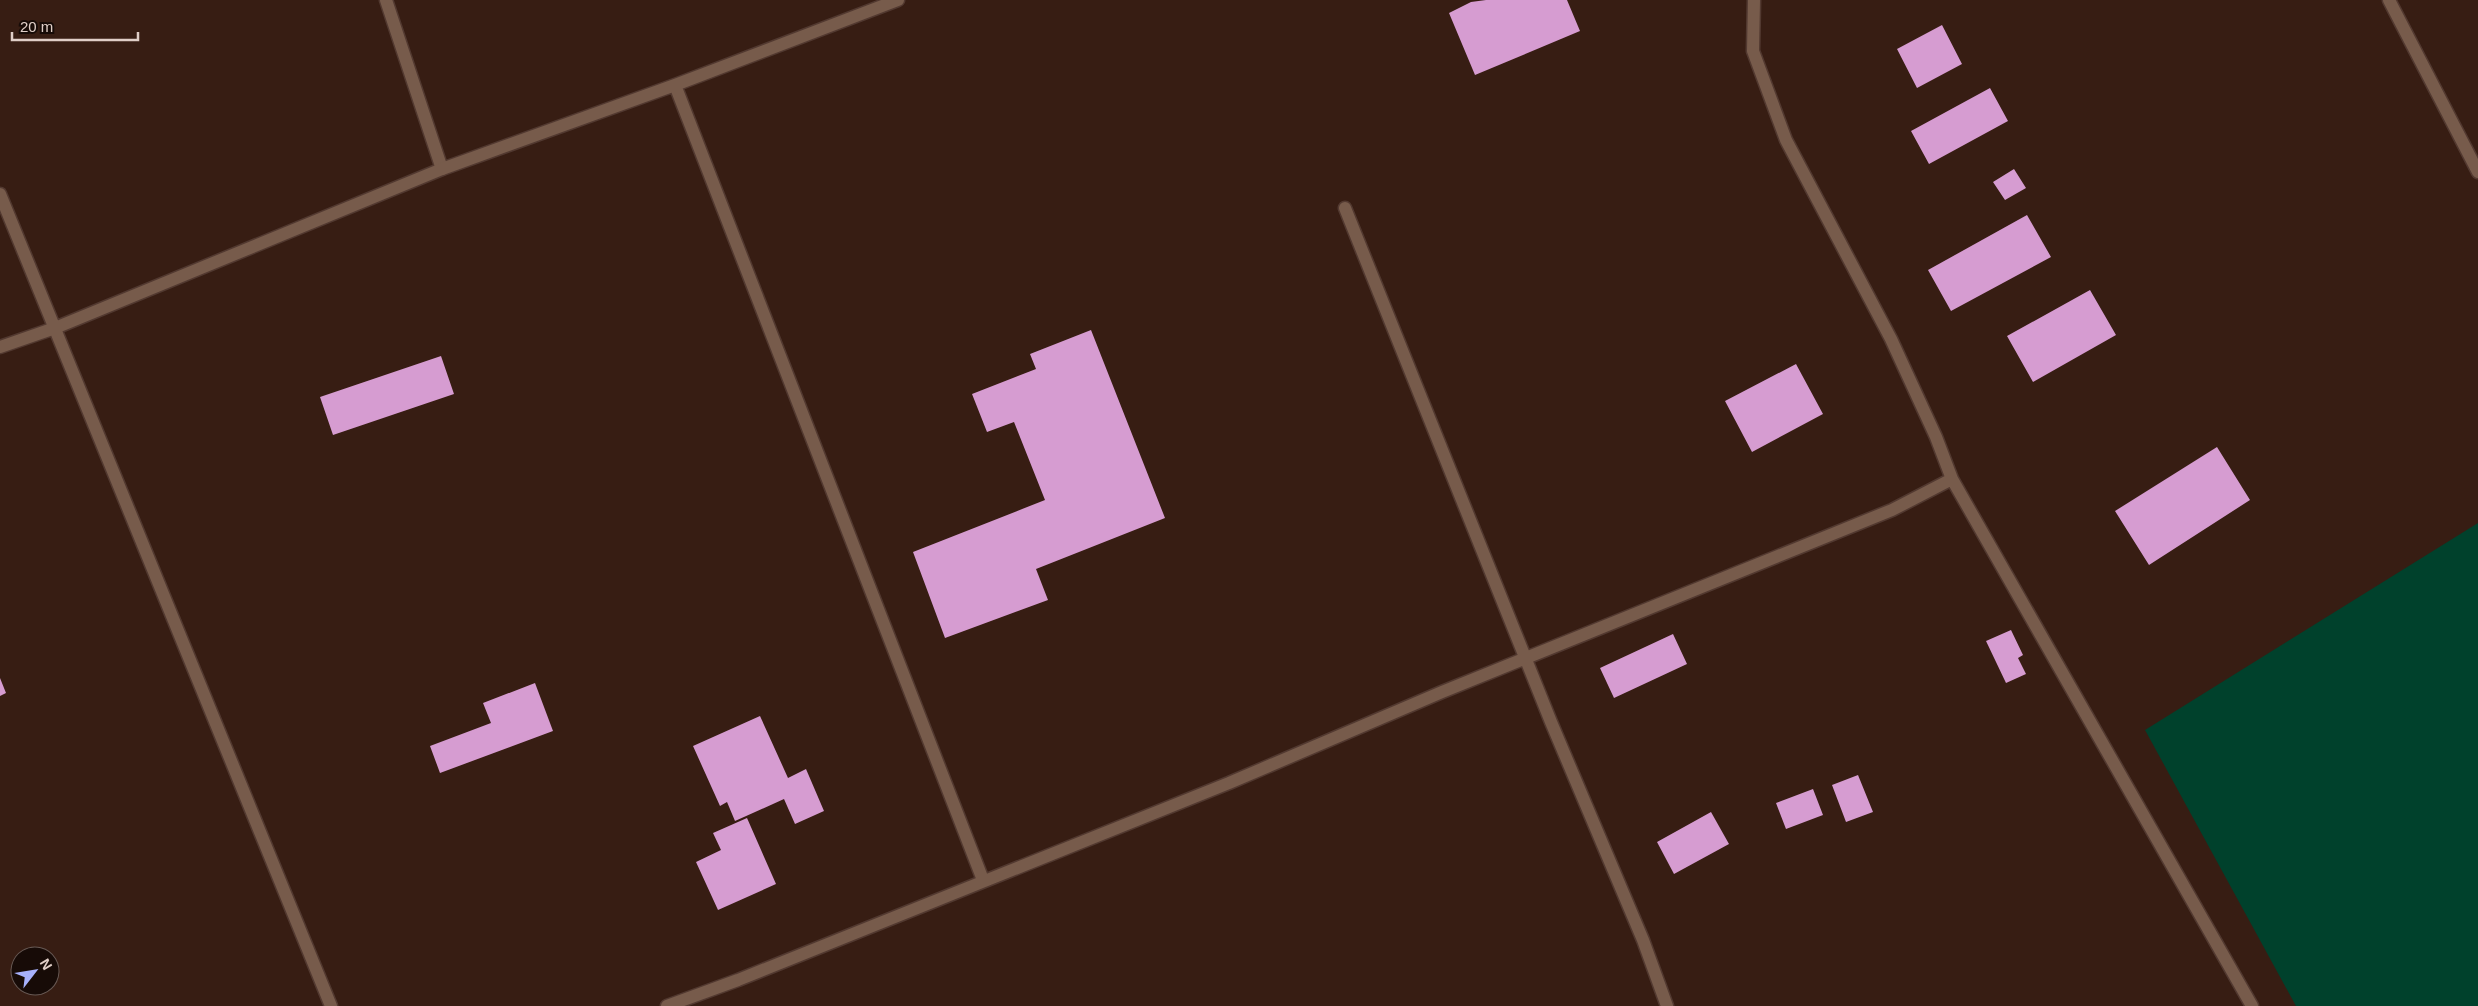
<svg xmlns="http://www.w3.org/2000/svg" width="2478" height="1006" viewBox="0 0 2478 1006" font-family="Arial,sans-serif">
<rect width="100%" height="100%" fill="#371d13"/>
<path fill="#00412c" d="M2478 523V1006H2296L2145 730Z"/>
<path fill="#d69cd1" d="M1486 0H1567L1580 31 1475 75 1449 13 1471 2Z
M1942 25 1962 64 1917 88 1897 49Z
M1990 88 2008 121 1929 164 1911 131Z
M2014 169 2026 188 2005 200 1993 182Z
M2027 215 2051 257 1951 311 1928 270Z
M2090 290 2116 335 2033 382 2007 336Z
M1091 330 1165 518 1036 569 1048 600 945 638 913 552 1045 500 1014 422 987 432 972 394 1036 369 1030 354Z
M441 356 454 394 333 435 320 397Z
M1796 364 1823 414 1752 452 1725 401Z
M2217 447 2250 500 2149 565 2115 511Z
M2011 630 2023 655 2018 658 2026 674 2006 683 1986 641Z
M1673 634 1687 664 1614 698 1600 668Z
M0 678 6 693 0 696Z
M535 683 553 731 440 773 430 746 491 723 483 703Z
M760 716 788 778 806 769 824 811 795 824 784 799 735 821 727 802 720 806 693 746Z
M1858 775 1873 812 1846 822 1832 785Z
M1813 789 1823 815 1786 829 1776 803Z
M1711 812 1729 844 1674 874 1657 842Z
M747 818 776 884 718 910 696 862 721 850 713 833Z"/>
<g fill="none" stroke-linecap="round" stroke-linejoin="round">
<defs>
<path id="lane" d="M386 0 442 169"/>
<path id="street" d="M1754 0 1753 51 1786 140 1891 339 1936 437 1952 479 2252 1006
M2389 0 2478 172
M675 85 983 880
M0 194 331 1006
M1345 208 1551 722 1643 940 1667 1006
M0 347 55 328 442 169 675 85 898 0
M667 1006 738 980 1229 783 1442 692 1892 510 1952 479"/>
</defs>
<use href="#lane" stroke="#523930" stroke-width="15"/>
<use href="#street" stroke="#523930" stroke-width="15"/>
<use href="#lane" stroke="#775b4b" stroke-width="12"/>
<use href="#street" stroke="#775b4b" stroke-width="12"/>
</g>
<g transform="translate(35 971) rotate(59)"><circle r="24" fill="#170b07" stroke="#675954"/>
<path d="M0-4L9 19L0 12L-9 19Z" fill="#a7b1fc"/>
<text y="-8" font-size="14" font-weight="bold" text-anchor="middle" fill="#e0cec7">N</text>
</g>
<path d="M12 32v8h126v-8" fill="none" stroke="#e0cec7" stroke-width="2.5"/>
<text x="20" y="32" font-size="15" fill="#e0cec7" stroke="#170b07" stroke-width="4" paint-order="stroke">20 m</text>
</svg>
